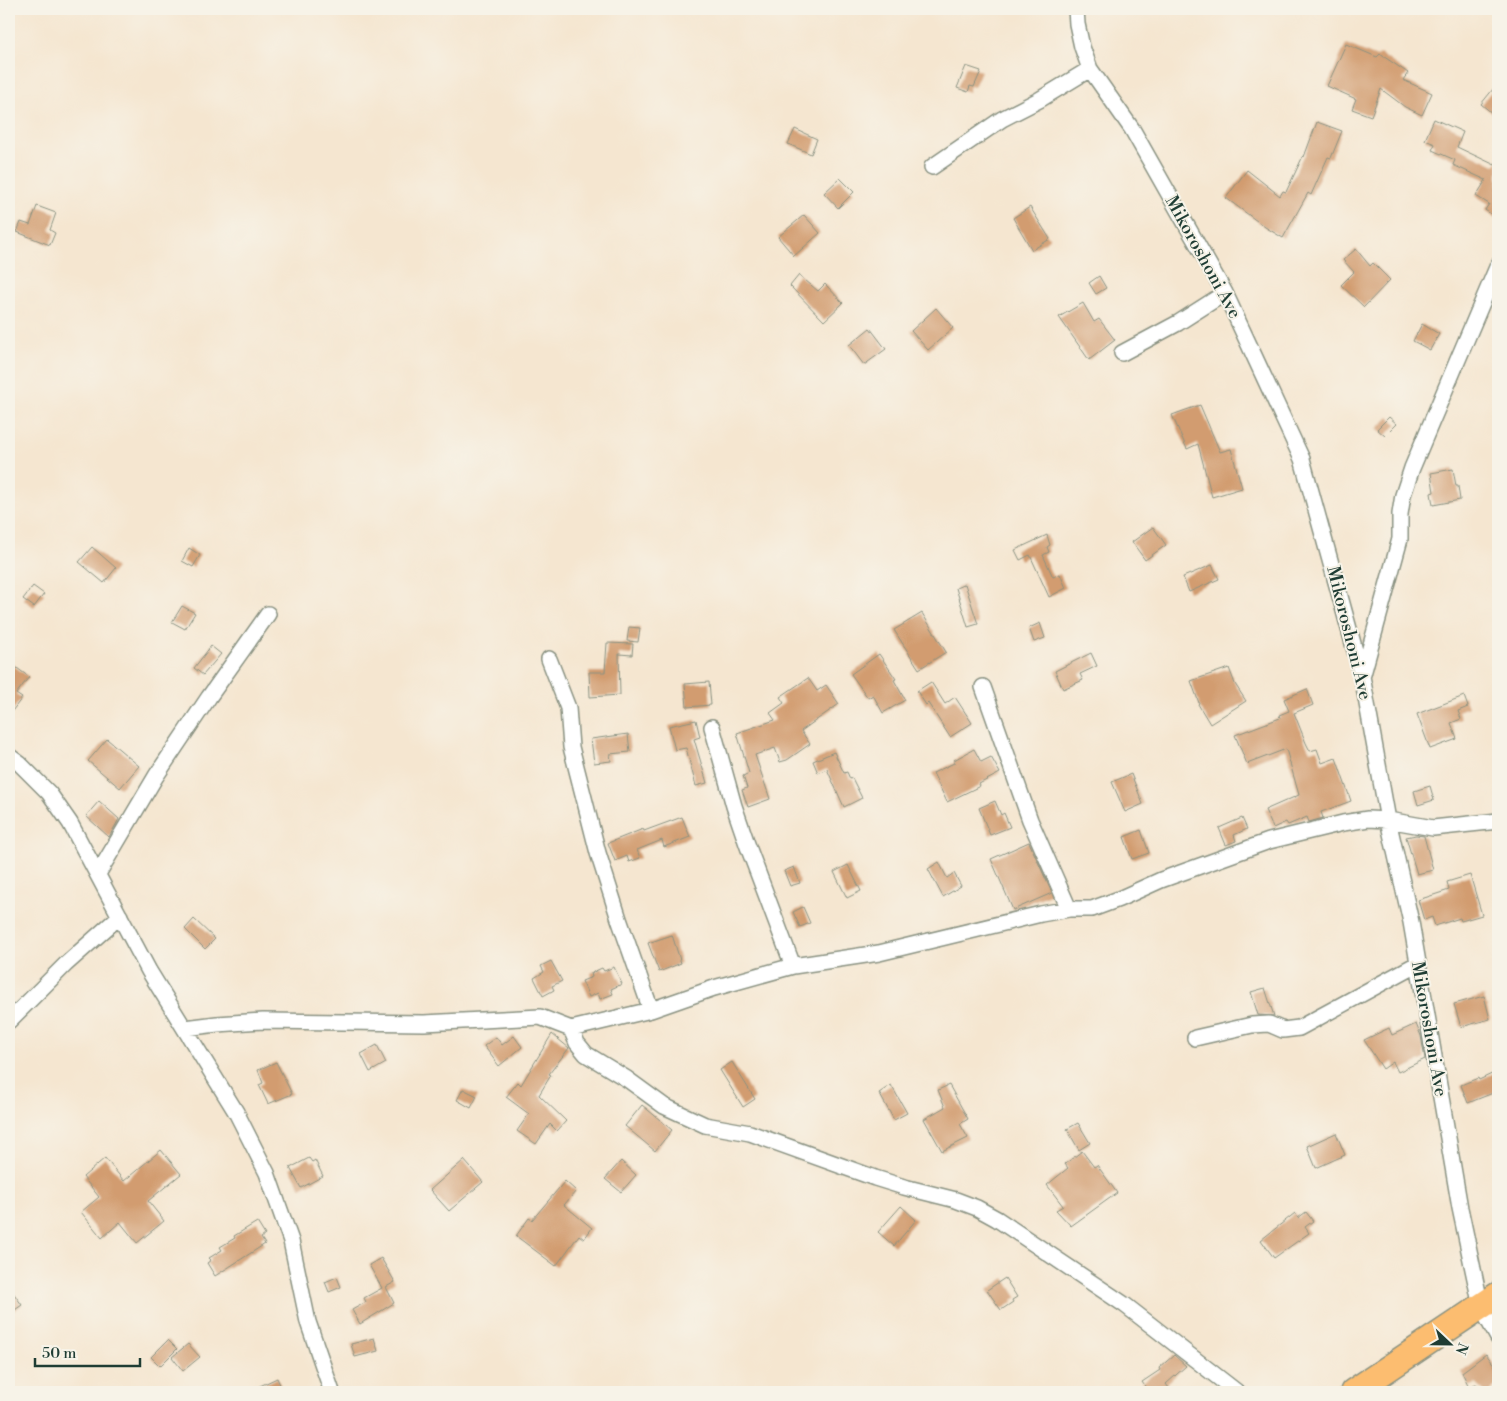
<svg xmlns="http://www.w3.org/2000/svg" width="1507" height="1401" viewBox="0 0 1507 1401" font-family="'Libre Bodoni',serif">
<rect width="100%" height="100%" fill="#f7f3e8"/>
<filter id="ink" filterUnits="userSpaceOnUse"><feTurbulence type="fractalNoise" baseFrequency=".02" numOctaves="2"/><feDisplacementMap in="SourceGraphic" scale="10" xChannelSelector="R" yChannelSelector="G"/><feConvolveMatrix kernelMatrix="1 2 1 2 8 2 1 2 1" color-interpolation-filters="sRGB"/></filter>
<filter id="wash" filterUnits="userSpaceOnUse"><feTurbulence type="fractalNoise" baseFrequency=".0096" numOctaves="4" result="noise"/><feDisplacementMap in="SourceGraphic" scale="20" xChannelSelector="R" yChannelSelector="G"/><feGaussianBlur stdDeviation="1.12" result="paint"/><feColorMatrix in="noise" values="0 0 0 0 0 0 0 0 0 0 0 0 0 0 0 0 0 1.4 0 .05"/><feComposite in="paint" operator="in"/></filter>
<g filter="url(#wash)">
<rect width="100%" height="100%" fill="#f5e6d0"/>
<g id="blocks">
<path fill="#d29c70" d="M1346 44 1377 57 1380 54 1408 73 1403 80 1432 93 1422 115 1405 107 1381 89 1371 116 1352 109 1356 99 1327 86Z
M966 66 981 71 974 87 970 86 968 92 957 88Z
M1498 83V118L1481 104Z
M1434 119 1463 132 1457 147 1495 165 1498 160V219L1485 210 1489 204 1476 196 1486 180 1453 165 1455 160 1432 150 1435 144 1425 140Z
M1317 122 1342 131 1331 158 1328 157 1311 195 1308 193 1283 238 1265 227 1226 198 1247 170 1280 196 1283 191 1286 192 1303 156 1304 157Z
M795 129 817 139 811 154 788 144Z
M840 178 854 192 838 208 824 193Z
M37 206 56 213 50 230 55 233 50 245 17 232 21 222 30 225Z
M1030 207 1050 239 1032 250 1013 218Z
M804 215 820 233 794 256 778 237Z
M1356 249 1370 266 1373 263 1390 280 1364 307 1341 285 1354 272 1343 260Z
M799 275 818 291 825 284 843 303 824 321 790 286Z
M1099 276 1106 288 1096 294 1089 283Z
M1083 303 1094 322 1099 319 1115 340 1089 360 1059 317Z
M936 308 953 328 928 350 911 331Z
M1422 324 1439 334 1430 350 1413 341Z
M870 328 886 349 864 365 849 345Z
M1200 405 1220 452 1231 449 1242 488 1212 497 1198 444 1187 449 1172 415Z
M1389 417 1397 424 1385 436 1377 429Z
M1453 469 1456 486H1458L1460 500 1433 505 1431 493 1434 492 1431 473Z
M1153 527 1166 545 1145 560 1132 542Z
M1047 535 1050 545 1047 547 1049 552 1043 555 1053 577 1060 574 1066 588 1049 597 1030 555 1020 560 1015 550Z
M92 547 116 568 104 583 79 562Z
M189 548 200 555 193 567 182 561Z
M1212 565 1219 579 1189 592 1183 577Z
M965 584 978 624 968 627 956 588Z
M33 586 44 594 34 607 23 599Z
M182 606 195 613 185 629 172 622Z
M922 613 946 652 919 669 894 630Z
M1040 623 1045 638 1034 642 1029 628Z
M629 627 640 628 638 642 627 641Z
M607 643 633 644 632 655 619 654 620 695 590 697 589 672H605Z
M211 646 221 654 203 675 194 668Z
M1091 653 1097 666 1080 674 1083 680 1063 689 1055 671Z
M879 654 896 679 894 680 905 700 883 713 873 695 868 698 851 674Z
M9 662 29 677 16 694 22 698 9 715Z
M1229 668 1235 684 1246 701 1210 724 1198 704 1199 703 1191 681Z
M808 678 817 691 826 685 839 704 801 731 810 744 787 760 780 762 775 748 755 755 770 799 748 807 742 790 747 788 743 776 749 773 737 733 775 720 770 713 784 703 780 697Z
M709 682 711 705 687 707 685 684Z
M931 682 945 704 955 697 972 723 950 737 928 703 926 705 917 691Z
M1307 689 1313 705 1294 713 1306 743 1310 751 1317 749 1322 763 1336 758 1351 801 1321 812 1323 818 1309 822 1307 817 1288 825 1286 822 1273 828 1265 810 1299 795 1286 749 1247 764 1235 735 1280 718 1279 715 1289 711 1284 699Z
M1464 696 1468 707 1458 711 1461 719 1451 723 1457 739 1430 749 1417 714Z
M696 720 700 737 694 739 707 783 696 786 686 748 675 750 669 726Z
M628 734 630 752 610 754 611 761 594 763 591 739Z
M107 739 139 766 120 788 88 761Z
M974 749 981 762 991 757 1000 773 979 784 980 786 947 802 933 773 954 763V760Z
M834 752 844 773 847 772 850 779 852 778 862 798 844 807 827 769 818 773 813 761Z
M1131 774 1143 804 1125 812 1112 782Z
M1430 786 1434 800 1418 805 1414 791Z
M99 801 119 819 109 837 86 816Z
M995 801 1001 815 1004 813 1010 827 990 835 979 808Z
M682 817 690 837 664 847 662 840 637 850 640 858 629 862 627 856 615 861 608 843 643 829 644 831Z
M1242 818 1247 829 1234 835 1236 841 1226 845 1219 828Z
M1141 830 1149 853 1132 859 1124 837Z
M1416 835 1424 836 1433 870 1417 874 1406 837Z
M1029 842 1052 893 1013 910 991 859Z
M939 862 947 878 954 873 961 886 943 897 928 869Z
M848 865 861 891 847 898 834 872Z
M794 867 800 883 790 886 784 871Z
M1470 875 1482 915 1461 921 1460 918 1435 926 1432 917 1424 920 1418 900 1449 890 1447 882Z
M803 907 810 923 800 927 793 912Z
M194 919 215 939 205 949 185 929Z
M672 935 681 963 659 972 648 943Z
M551 961 562 981 552 986 554 990 543 996 534 978 544 972 541 966Z
M614 967 622 984 611 989 613 994 600 999 598 993 589 997 582 981 592 977 591 973 602 968 604 971Z
M1265 988 1274 1016 1258 1015 1251 992Z
M1484 996 1490 1019 1461 1027 1454 1004Z
M1416 1024 1421 1036 1425 1059 1398 1072 1393 1062 1383 1069 1364 1040 1389 1028 1392 1035Z
M552 1034 569 1048 549 1074 551 1075 539 1095 566 1121 557 1131 550 1124 536 1144 517 1131 529 1114 506 1097 518 1082 521 1085Z
M514 1036 522 1047 499 1066 484 1046 496 1037 502 1045Z
M377 1045 386 1063 370 1072 361 1054Z
M276 1062 292 1094 268 1104 259 1085 263 1083 258 1070Z
M732 1062 755 1099 743 1107 720 1070Z
M1498 1071V1091L1468 1103 1461 1085 1478 1078 1479 1080Z
M891 1085 907 1113 894 1120 879 1093Z
M949 1085 968 1119 960 1124 968 1138 942 1151 924 1119 945 1107 938 1090Z
M463 1089 477 1096 471 1108 457 1100Z
M642 1105 672 1130 655 1151 625 1126Z
M1078 1123 1090 1143 1079 1150 1067 1129Z
M1336 1133 1345 1155 1316 1168 1307 1146Z
M161 1150 181 1174 148 1201 164 1221 137 1243 120 1222 102 1238 81 1212 99 1197 83 1177 105 1158 124 1181Z
M1082 1151 1094 1167 1097 1165 1117 1193 1071 1226 1056 1210 1063 1206 1047 1185 1068 1168 1065 1164Z
M309 1158 312 1162 315 1160 323 1176 301 1188 290 1168Z
M464 1160 483 1182 449 1211 430 1190Z
M621 1161 636 1175 621 1192 605 1179Z
M565 1181 576 1191 564 1205 592 1228 584 1239 579 1235 556 1266 516 1236 529 1218 532 1220Z
M901 1206 916 1220 894 1246 878 1232Z
M1306 1212 1313 1221 1305 1227 1309 1233 1274 1258 1261 1240 1295 1213 1298 1218Z
M257 1222 265 1235 261 1238 265 1244 215 1276 207 1263 211 1260 209 1258 222 1250 220 1247 235 1238 234 1236Z
M381 1258 395 1282 386 1287 394 1303 360 1324 352 1310 366 1302 364 1298 382 1288 369 1265Z
M337 1277 341 1287 329 1292 325 1282Z
M1005 1278 1017 1297 1012 1300 1013 1302 1001 1310 987 1290Z
M9 1287 22 1305 9 1314Z
M374 1338 378 1351 355 1357 351 1344Z
M168 1340 177 1349 160 1366 151 1357Z
M188 1344 200 1357 183 1371 172 1357Z
M1486 1354 1498 1370V1383L1490 1392H1485L1476 1384 1469 1387 1462 1372Z
M1174 1355 1186 1366 1166 1384 1172 1392H1149L1142 1382 1160 1370 1159 1368Z
M277 1378 282 1389 275 1392H247Z"/>
</g>
</g>
<g filter="url(#ink)">
<use href="#blocks" fill-opacity="0" stroke="#8a9282" stroke-width="1"/>
<g fill="none" stroke-linecap="round" stroke-linejoin="round">
<defs>
<path id="minor" d="M1076 9 1077 24 1082 47 1090 69 1132 129 1225 293 1302 459 1362 676 1388 820 1411 922 1460 1208 1481 1307 1498 1338
M932 167 1002 119 1039 100 1090 69
M1122 353 1178 323 1225 293
M549 659 568 708 571 747 598 853 619 919 651 1010
M1363 674 1400 539V514L1403 495 1412 468 1498 265
M983 687 1030 820 1069 909
M712 727 734 806 747 844 793 966
M9 756 20 764 49 793 70 823 149 971 236 1112 267 1173 291 1241 308 1322 332 1392
M98 874 156 776 209 697 268 614
M9 1021 66 964 120 916
M185 1028 217 1024 263 1021 424 1023 540 1017 571 1029 651 1010 714 988 793 966 879 953 1041 914 1069 909H1092L1119 899 1161 880 1269 841 1343 823 1368 819 1388 820 1433 828 1498 821
M571 1029 577 1043 586 1054 627 1079 664 1106 705 1125 750 1133 875 1178 904 1187 956 1200 977 1208 997 1219 1125 1305 1237 1392
M1195 1038 1252 1025 1269 1024 1283 1030 1299 1028 1417 964"/>
<path id="trunk" d="M1353 1392 1498 1295"/>
</defs>
<use href="#minor" stroke="#8a9282" stroke-width="18"/>
<use href="#trunk" stroke="#8a9282" stroke-width="28"/>
<use href="#minor" stroke="#fff" stroke-width="15"/>
<use href="#trunk" stroke="#fcbd6f" stroke-width="25"/>
</g>
</g>
<g text-anchor="middle" dominant-baseline="central" stroke-width="4" stroke-linejoin="round" paint-order="stroke">
<g font-size="18" fill="#1f3d34" stroke="#f7f3e8">
<text transform="translate(1203 257) rotate(61)">Mikoroshoni Ave</text>
<text transform="translate(1349 633) rotate(76)">Mikoroshoni Ave</text>
<text transform="translate(1429 1029) rotate(80)">Mikoroshoni Ave</text>
</g>
</g>
<rect width="1507" height="1401" fill="none" stroke="#f7f3e8" stroke-width="30"/>
<g transform="translate(1450 1344) rotate(112)" stroke="#f7f3e8" stroke-width="4" paint-order="stroke">
<path d="M0-4L9 19L0 12L-9 19Z" fill="#1f3d34"/>
<text y="-8" font-size="14" font-weight="bold" text-anchor="middle" fill="#1f3d34">N</text>
</g>
<path d="M35 1358v8h105v-8" fill="none" stroke="#1f3d34" stroke-width="2.5"/>
<text x="42" y="1358" font-size="15" fill="#1f3d34" stroke="#f7f3e8" stroke-width="4" paint-order="stroke">50 m</text>
</svg>
